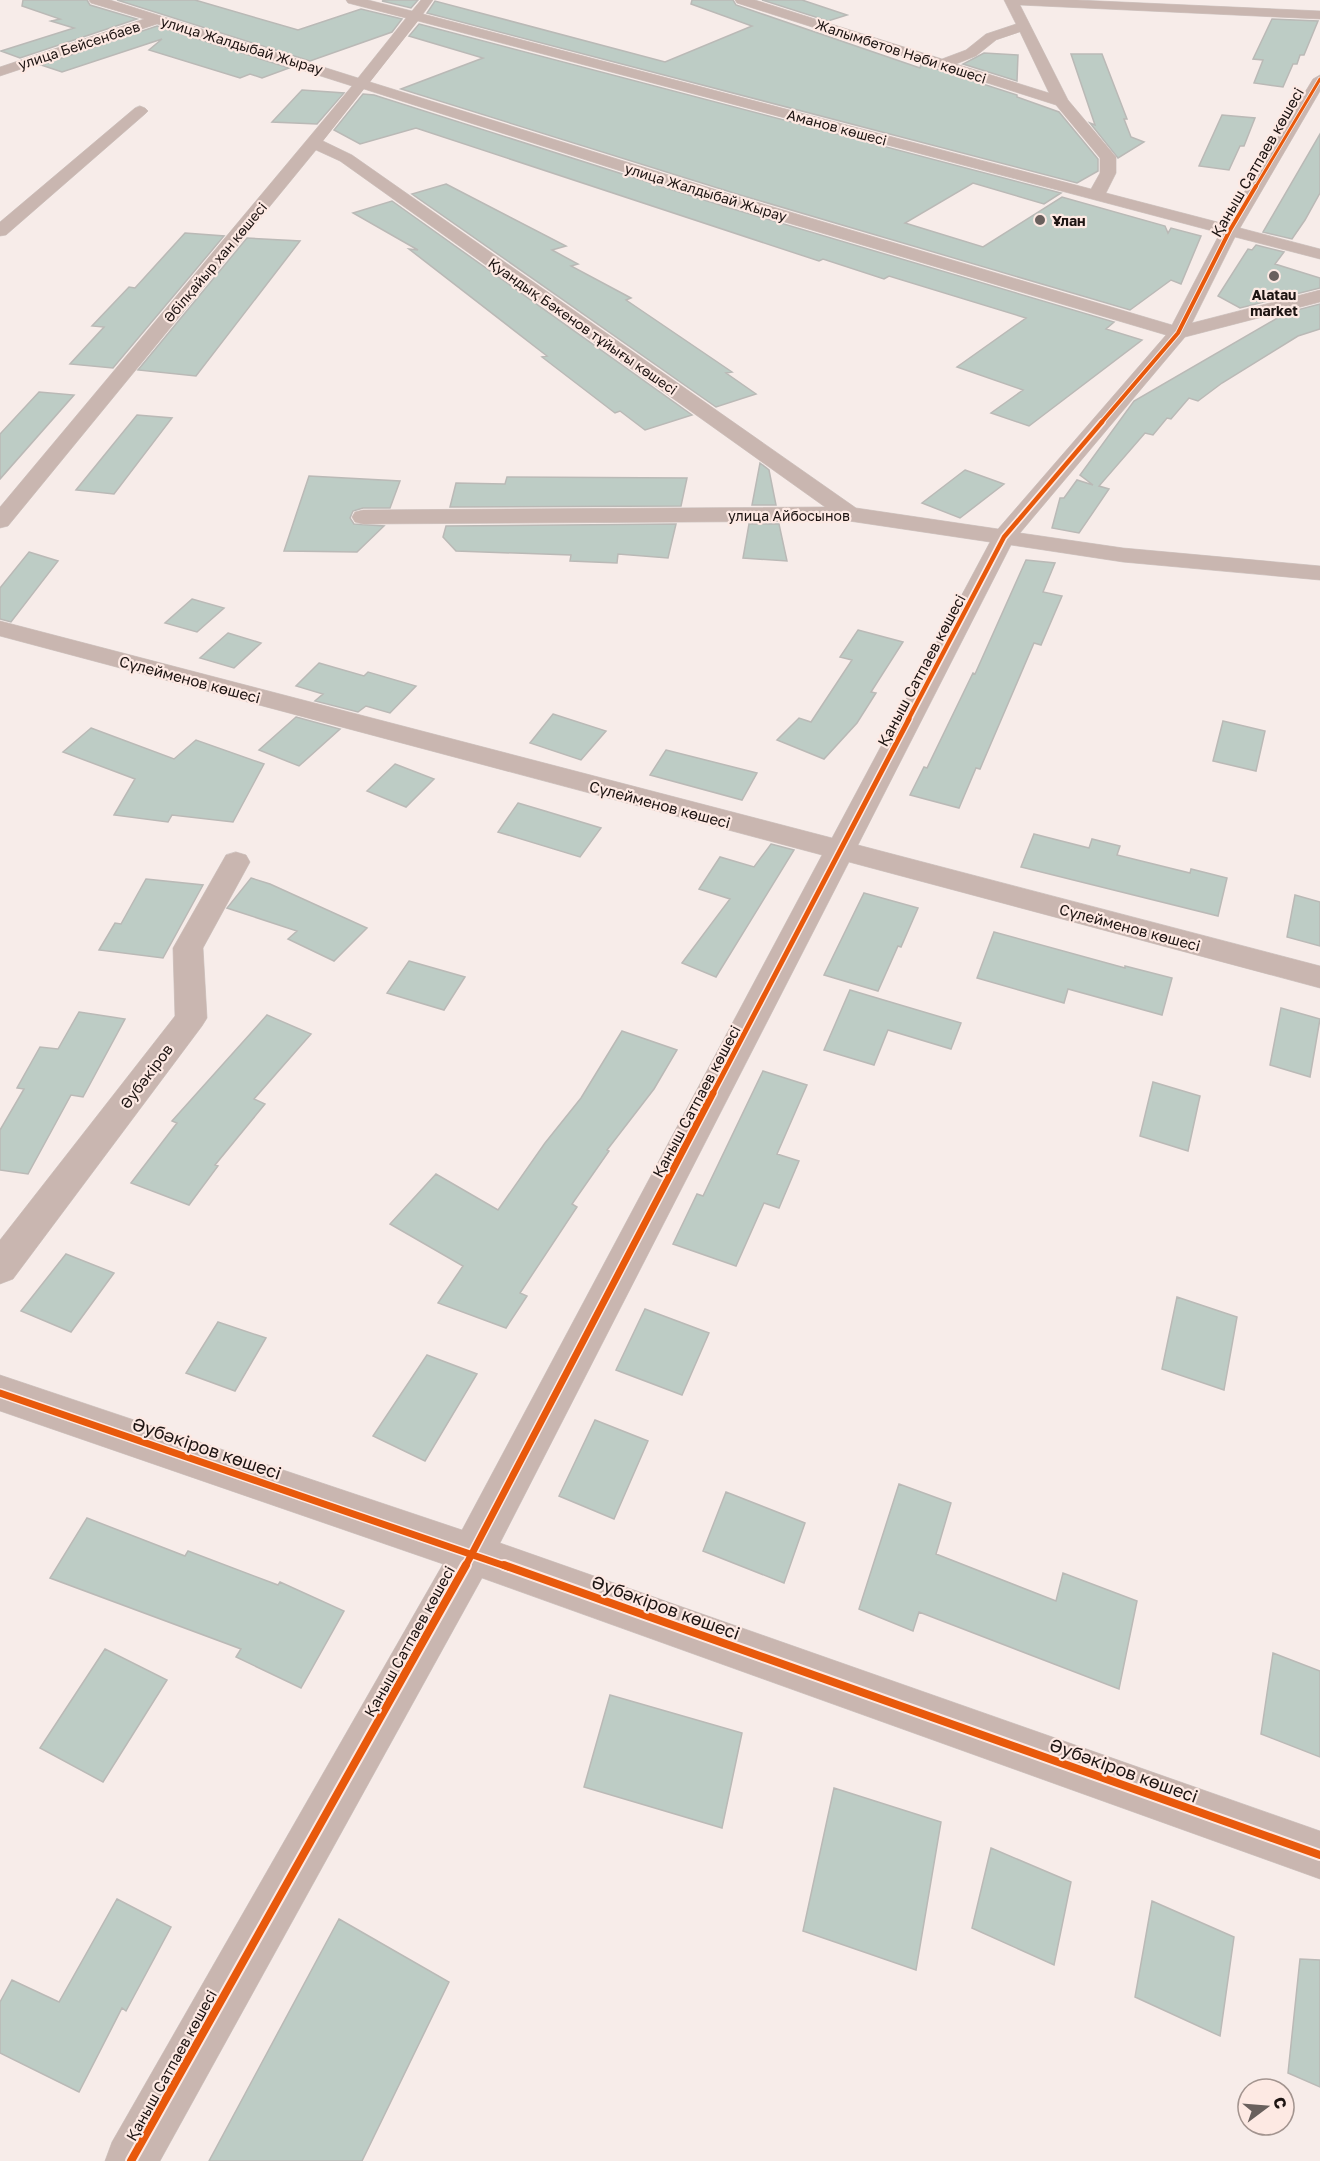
<svg xmlns="http://www.w3.org/2000/svg" width="1320" height="2161" viewBox="0 0 1320 2161" font-family="'Golos Text',sans-serif">
<rect width="100%" height="100%" fill="#f7ece9"/>
<path fill="#bdccc5" stroke="#bab9b6" stroke-width="1.5" d="M23 0H87L90 5 137 19 20 58 1 51 74 28 51 21 60 19 22 6Z
M117 0H195L298 30 361 9 402 19 392 32 310 61Z
M386 0H418L411 8 382 1Z
M692 0H733L736 5 920 68 921 64 1017 95V97L1059 112 1098 159V171L1077 183 427 13 435 1 665 62 752 26 691 4Z
M762 0H802L847 15 828 21Z
M1272 19 1318 21 1304 55H1300L1297 64H1293L1283 87 1254 83 1263 60 1253 59Z
M419 24 1061 193 1044 204 973 183 905 223 983 247 1062 197 1165 226 1168 233 1171 228 1201 236 1181 284 1171 280 1130 310 737 194 401 89 483 58 409 36Z
M157 26 289 68 262 78 250 74 240 78 149 50 162 39 62 72 41 65Z
M984 53 1018 55 1017 81 963 64Z
M1071 54H1102L1127 119H1124L1131 137 1144 142 1118 158 1090 123 1095 125Z
M302 90 344 93 317 124 272 122Z
M363 94 374 95 723 206 1114 322 1106 329 1142 340 1029 426 991 413 1023 390 957 367 1026 318 889 276 884 279 823 259 819 261 416 128 360 144 334 130Z
M1222 115 1255 118 1244 146H1240L1229 170 1199 166Z
M1320 134V193L1305 220 1292 239 1263 232Z
M446 184 566 246 552 250 578 264 571 266 631 298 626 300 732 372 726 373 756 394 716 407 412 194Z
M392 201 692 415 645 430 620 411 615 413 542 357 547 356 409 249 418 250 353 213Z
M185 233 224 236 113 368 70 364 104 327 92 326 129 287 135 288Z
M247 238 300 241 196 376 138 370Z
M1256 245 1284 252 1275 264 1320 278V288L1240 308 1218 296 1248 249 1252 250Z
M1320 304V329L1298 336 1222 383 1198 401 1189 398 1171 419 1167 418 1153 435 1145 433 1099 486 1109 489 1079 533 1052 528 1060 498H1064L1077 480 1093 485 1080 475 1134 401 1281 316 1278 315Z
M39 392 74 395 0 479V434Z
M137 415 172 418 114 494 76 490Z
M760 463 769 470 776 505H752Z
M965 470 1004 484 960 518 922 503Z
M309 476 400 481 390 508H363L353 511 350 518 354 524 384 526 357 552 284 551Z
M507 477 687 478 681 506 450 507 456 483 505 484Z
M676 524 668 558 618 554 617 563 570 561 571 555 456 551 443 537 446 526Z
M749 524H779L787 561 743 558Z
M29 552 58 561 11 622 0 619V588Z
M1026 560 1055 563 1043 592 1062 596 1041 645 1034 643 980 769 976 768 959 808 910 795 924 767 927 768 973 673 975 674Z
M192 599 224 608 197 632 165 623Z
M858 630 903 642 871 692 876 693 857 723 824 759 777 740 799 718 811 722 852 660 840 657Z
M228 633 261 643 234 668 200 658Z
M319 663 364 676 368 672 416 686 390 713 366 706 358 712 315 701 323 694 296 686Z
M553 714 606 731 581 760 530 743Z
M296 717 340 729 299 766 259 750Z
M1223 721 1265 731 1256 771 1213 761Z
M91 728 174 759 196 740 264 764 233 822 172 815 168 822 114 815 135 779 63 752Z
M666 750 757 773 742 800 650 775Z
M395 764 434 779 406 807 367 791Z
M518 803 545 811 601 828 580 857 498 832Z
M1034 834 1089 848 1092 839 1120 846 1117 855 1190 873 1191 869 1227 878 1218 916 1021 867Z
M771 844 794 850 716 977 682 963 730 899 699 889 720 857 754 867Z
M251 878 270 884 367 928 334 961 288 939 297 931 227 908Z
M146 879 203 885 163 958 99 950 115 923 121 924Z
M864 893 918 908 901 947 898 946 878 991 824 975Z
M1295 895 1320 902V946L1287 937Z
M994 932 1125 968V966L1172 978 1162 1015 1068 989 1064 1003 977 978Z
M409 961 465 977 444 1010 387 993Z
M850 990 961 1023 951 1049 888 1030 874 1065 824 1050Z
M1281 1008 1320 1019 1310 1077 1270 1065Z
M79 1012 125 1019 83 1097 71 1095 28 1174 0 1170V1130L24 1089 17 1088 40 1047 58 1049Z
M267 1015 311 1034 254 1099 265 1104 215 1165 218 1166 189 1205 131 1183 177 1123 172 1121Z
M622 1031 677 1050 654 1089 607 1150 609 1151 572 1204 577 1207 520 1293 527 1296 506 1328 438 1303 463 1266 390 1224 436 1174 498 1210 545 1143 581 1098Z
M763 1071 807 1085 777 1154 799 1161 779 1208 764 1203 736 1266 673 1244 697 1194 703 1196Z
M1153 1082 1200 1096 1188 1151 1140 1136Z
M66 1254 114 1273 71 1332 21 1311Z
M1177 1297 1237 1317 1224 1390 1162 1369Z
M645 1309 709 1333 682 1395 616 1370Z
M218 1322 266 1338 235 1391 186 1373Z
M427 1355 477 1374 425 1461 373 1436Z
M595 1420 648 1441 614 1519 559 1496Z
M899 1484 951 1503 936 1554 1056 1601 1063 1573 1137 1601 1119 1689 919 1612 913 1631 859 1609Z
M726 1492 805 1523 784 1583 703 1551Z
M87 1518 185 1556 188 1551 278 1585 280 1582 344 1611 301 1688 236 1657 241 1649 50 1578Z
M105 1649 167 1680 103 1782 40 1748Z
M1273 1653 1320 1671V1757L1261 1734Z
M610 1695 742 1733 722 1828 584 1787Z
M834 1788 941 1822 916 1970 803 1931Z
M991 1848 1071 1882 1054 1965 972 1928Z
M117 1899 171 1927 126 2011 122 2008 79 2092 0 2053V2002L12 1980 59 2002Z
M1152 1901 1234 1937 1220 2036 1135 1997Z
M339 1919 449 1982 362 2161H209Z
M1300 1959 1320 1960V2087L1288 2073Z"/>
<g fill="none" stroke-linecap="round" stroke-linejoin="round">
<defs>
<path id="minor" d="M89 0H110L358 78 406 18 348 3 346 0H368L412 11 421 0H433L423 14 1091 189 1100 173V158L1056 105 737 3 735 0H755L942 59 966 50 986 34 1016 24 1004 0H1077L1320 11V19L1020 5 1068 100 1116 157V173L1106 193 1225 224 1313 79 1320 75V91L1240 228 1320 249V259L1235 237 1192 323 1320 290V302L1185 337 1020 533 1123 548 1320 566V580L1123 562 1011 545 858 845 1320 966V988L849 862 500 1543 1320 1831V1879L482 1578 160 2161H105L112 2142 443 1564 0 1411V1375L462 1530 822 855 0 636V621L832 838 990 542 849 521 363 524 355 522 352 517 355 512 363 510 825 507 340 161 316 150 8 526 0 528V507L352 86 157 24 0 76V67L144 19 91 3ZM418 21 1220 233 1172 325 736 196 370 82ZM1020 32 1049 93 956 64 976 56 996 40ZM364 89 724 204 1166 335 998 529 856 508 352 155 323 141Z
M140 106 145 108 148 111 145 114 6 235 0 236V222L135 108Z
M236 852 246 855 250 862 203 948 207 1018 202 1026 13 1279 0 1284V1240L175 1016 173 948 226 855Z"/>
</defs>
<use href="#minor" stroke="#d3cac7" stroke-width="1"/>
<use href="#minor" fill="#c9b6b0" fill-rule="evenodd"/>
<defs>
<path id="cycleway-far5" d="M1255 188 1320 79"/>
<path id="cycleway-far4" d="M1101 423 1178 333 1230 230 1256 186"/>
<path id="cycleway-far3" d="M908 720 1004 537 1102 422"/>
<path id="cycleway-far2" d="M712 1095 909 719"/>
<path id="cycleway-far1" d="M0 1393 508 1567
M465 1567 713 1093"/>
<path id="cycleway" d="M504 1565 1320 1855
M131 2161 466 1565"/>
</defs>
<use href="#cycleway-far5" stroke="#fde9e3" stroke-width="4.5"/>
<use href="#cycleway-far4" stroke="#fde9e3" stroke-width="6"/>
<use href="#cycleway-far3" stroke="#fde9e3" stroke-width="8"/>
<use href="#cycleway-far2" stroke="#fde9e3" stroke-width="8"/>
<use href="#cycleway-far1" stroke="#fde9e3" stroke-width="10"/>
<use href="#cycleway" stroke="#fde9e3" stroke-width="12"/>
<use href="#cycleway-far5" stroke="#e8590c" stroke-width="3"/>
<use href="#cycleway-far4" stroke="#e8590c" stroke-width="4"/>
<use href="#cycleway-far3" stroke="#e8590c" stroke-width="4.5"/>
<use href="#cycleway-far2" stroke="#e8590c" stroke-width="5"/>
<use href="#cycleway-far1" stroke="#e8590c" stroke-width="7"/>
<use href="#cycleway" stroke="#e8590c" stroke-width="8"/>
</g>
<g fill="#69605d" stroke="#fde9e3" stroke-width="2">
<circle cx="1040" cy="220" r="6"/>
<circle cx="1274" cy="276" r="6"/>
</g>
<g text-anchor="middle" dominant-baseline="central" stroke-width="4.5" stroke-linejoin="round" paint-order="stroke">
<g font-size="14" fill="#1d1412" stroke="#fde9e3">
<text transform="translate(79 45) rotate(-18)">улица Бейсенбаев</text>
<text transform="translate(242 45) rotate(17)">улица Жалдыбай Жырау</text>
<text transform="translate(901 51) rotate(18)">Жалымбетов Нәби көшесі</text>
<text transform="translate(837 127) rotate(15)">Аманов көшесі</text>
<text transform="translate(706 192) rotate(17)">улица Жалдыбай Жырау</text>
<text transform="translate(215 262) rotate(-50)">Әбілқайыр хан көшесі</text>
<text transform="translate(583 326) rotate(35)">Қуандық Бәкенов тұйығы көшесі</text>
<text x="789" y="515">улица Айбосынов</text>
</g>
<g font-size="14" font-weight="bold" fill="#1d1412" stroke="#fde9e3" text-anchor="start">
<text x="1052" y="220">Ұлан</text>
<text x="1274" y="294" text-anchor="middle">Alatau<tspan x="1274" dy="16">market</tspan></text>
</g>
<g font-size="15" fill="#1d1412" stroke="#fde9e3">
<text transform="translate(1257 162) rotate(-60)">Қаныш Сатпаев көшесі</text>
<text transform="translate(921 670) rotate(-62)">Қаныш Сатпаев көшесі</text>
<text transform="translate(190 679) rotate(15)">Сүлейменов көшесі</text>
<text transform="translate(660 804) rotate(15)">Сүлейменов көшесі</text>
<text transform="translate(1130 927) rotate(15)">Сүлейменов көшесі</text>
<text transform="translate(146 1076) rotate(-53)">Әубәкіров</text>
<text transform="translate(696 1101) rotate(-62)">Қаныш Сатпаев көшесі</text>
<text transform="translate(409 1641) rotate(-61)">Қаныш Сатпаев көшесі</text>
<text transform="translate(171 2065) rotate(-61)">Қаныш Сатпаев көшесі</text>
</g>
<g font-size="18" fill="#1d1412" stroke="#fde9e3">
<text transform="translate(207 1448) rotate(19)">Әубәкіров көшесі</text>
<text transform="translate(666 1607) rotate(20)">Әубәкіров көшесі</text>
<text transform="translate(1124 1770) rotate(20)">Әубәкіров көшесі</text>
</g>
</g>
<g transform="translate(1266 2107) rotate(74)"><circle r="28" fill="#fde9e3" stroke="#a3948f" stroke-width="1.5"/>
<path d="M0-4.5L10 22L0 15L-10 22Z" fill="#69605d"/>
<text y="-9" font-size="16" font-weight="bold" text-anchor="middle" fill="#1d1412">С</text>
</g>
</svg>
